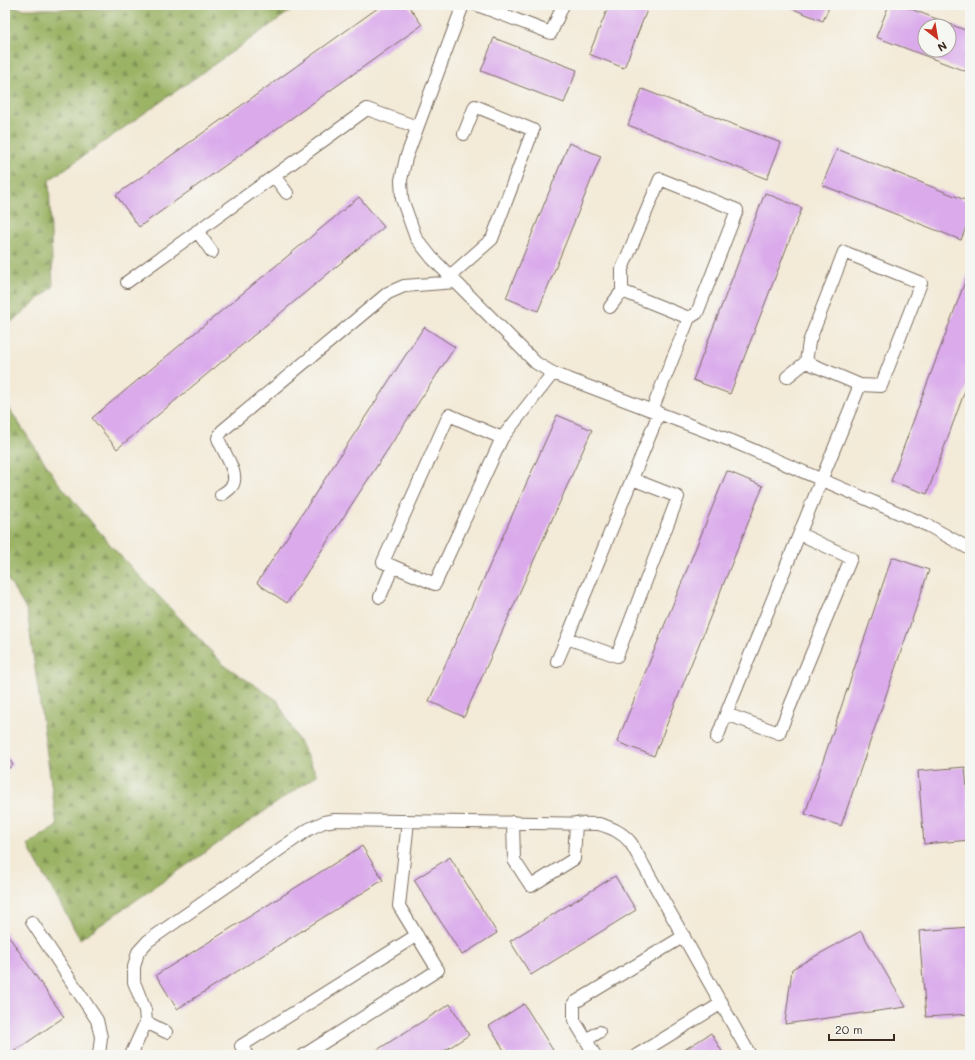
<svg xmlns="http://www.w3.org/2000/svg" width="975" height="1060" viewBox="0 0 975 1060" font-family="Mali,sans-serif">
<defs>
<pattern id="forest-firs" width="22" height="20" patternUnits="userSpaceOnUse"><rect width="22" height="20" fill="#9bb365"/><path d="M5 1l3.5 6h-7zM16 11l3.5 6h-7z" fill="#809253"/></pattern>
</defs>
<rect width="100%" height="100%" fill="#f6f6f2"/>
<filter id="ink" filterUnits="userSpaceOnUse"><feTurbulence type="fractalNoise" baseFrequency=".025" numOctaves="2"/><feDisplacementMap in="SourceGraphic" scale="8" xChannelSelector="R" yChannelSelector="G"/><feConvolveMatrix kernelMatrix="1 2 1 2 8 2 1 2 1" color-interpolation-filters="sRGB"/></filter>
<filter id="wash" filterUnits="userSpaceOnUse"><feTurbulence type="fractalNoise" baseFrequency=".012" numOctaves="4" result="noise"/><feDisplacementMap in="SourceGraphic" scale="16" xChannelSelector="R" yChannelSelector="G"/><feGaussianBlur stdDeviation="0.9" result="paint"/><feColorMatrix in="noise" values="0 0 0 0 0 0 0 0 0 0 0 0 0 0 0 0 0 1.4 0 .05"/><feComposite in="paint" operator="in"/></filter>
<g filter="url(#wash)">
<rect width="100%" height="100%" fill="#f3ead7"/>
<path fill="url(#forest-firs)" stroke="#6b6e42" d="M5 5 23 9H116L127 5H299L49 180 53 287 5 327Z
M5 402 57 481 114 549 224 665 277 700 317 775 80 939 27 845 57 826 27 611 5 574Z"/>
<g id="blocks">
<path fill="#daaaeb" fill-rule="evenodd" d="M382 5H408L422 25 139 227 116 195Z
M609 5H649L624 68 589 54Z
M783 5H830L823 21Z
M889 5H901L970 32V73L876 37ZM925 26H949V50H925Z
M494 38 577 70 564 103 481 71Z
M642 89 781 143 767 179 628 125Z
M569 143 601 156 538 311 506 298Z
M837 149 970 202V217L961 240 822 185Z
M765 193 802 208 730 394 693 380Z
M359 197 384 227 117 449 92 418Z
M970 268V377L927 494 891 481Z
M424 327 455 347 287 603 257 583Z
M557 415 592 430 464 717 429 701Z
M727 471 763 486 654 756 617 742Z
M892 557 929 570 841 826 805 814Z
M5 752 13 765 5 771Z
M965 767 970 821V840L924 844 918 771Z
M362 846 383 880 177 1009 156 975Z
M450 857 497 933 462 955 414 880Z
M615 876 636 910 531 975 510 941Z
M970 927V1014L926 1017 919 931Z
M5 931 64 1017 9 1055H5Z
M861 931 906 1007 785 1024 792 969Z
M450 1004 469 1035 438 1055H369Z
M524 1004 556 1055H507L489 1026Z
M711 1033 724 1055H676Z"/>
</g>
</g>
<g filter="url(#ink)">
<use href="#blocks" fill-opacity="0" stroke="#7b6d5f" stroke-width="1"/>
<g fill="none" stroke-linecap="round" stroke-linejoin="round">
<defs>
<path id="lane" d="M463 5 406 158 401 180 402 199 416 238 432 258 536 363 553 373 732 441 929 526 970 549
M477 5 551 33 563 5
M274 176 287 193
M197 231 212 252
M450 276 492 239 533 130 475 106 464 134
M127 282 367 109 417 127
M610 307 622 291
M787 377 806 362
M652 410 689 318 697 313 737 210 660 179 622 269V291L689 318
M502 438 449 415 383 562 435 584 502 438 553 373
M632 479 678 497 617 656 567 638 659 413
M221 495C224 493 229 490 231 487 242 476 222 451 218 438L222 431 388 293 404 286 456 282
M800 534 851 558 779 733 726 714 860 385 881 386 921 283 844 252 809 342 806 362 860 385
M380 597 393 566
M557 661 567 638
M717 738 726 714
M513 822 514 860 531 886 574 859 576 823
M32 922 97 1020 101 1037 99 1055
M146 1022 166 1032
M586 1040 599 1032
M131 1055 146 1022 145 1010 134 982V967L138 952 148 941 309 829 324 822 335 820 599 824C612 828 622 832 631 843L750 1055
M247 1055 241 1046 417 935
M304 1055 438 970 399 906 408 821
M595 1055 574 1020V1003L684 936
M637 1055 722 1003"/>
</defs>
<use href="#lane" stroke="#7b6d5f" stroke-width="14"/>
<use href="#lane" stroke="#fff" stroke-width="12"/>
</g>
</g>
<rect width="975" height="1060" fill="none" stroke="#f6f6f2" stroke-width="20"/>
<g transform="translate(937 38) rotate(149)"><circle r="19" fill="#f6f6f2" stroke="#aba49d"/>
<path d="M0-3L7 15L0 10L-7 15Z" fill="#c8321e"/>
<text y="-6" font-size="11" font-weight="bold" text-anchor="middle" fill="#3b2a1e">N</text>
</g>
<path d="M829 1034v6h65v-6" fill="none" stroke="#3b2a1e" stroke-width="2"/>
<text x="835" y="1034" font-size="12" fill="#3b2a1e" stroke="#f6f6f2" stroke-width="3" paint-order="stroke">20 m</text>
</svg>
